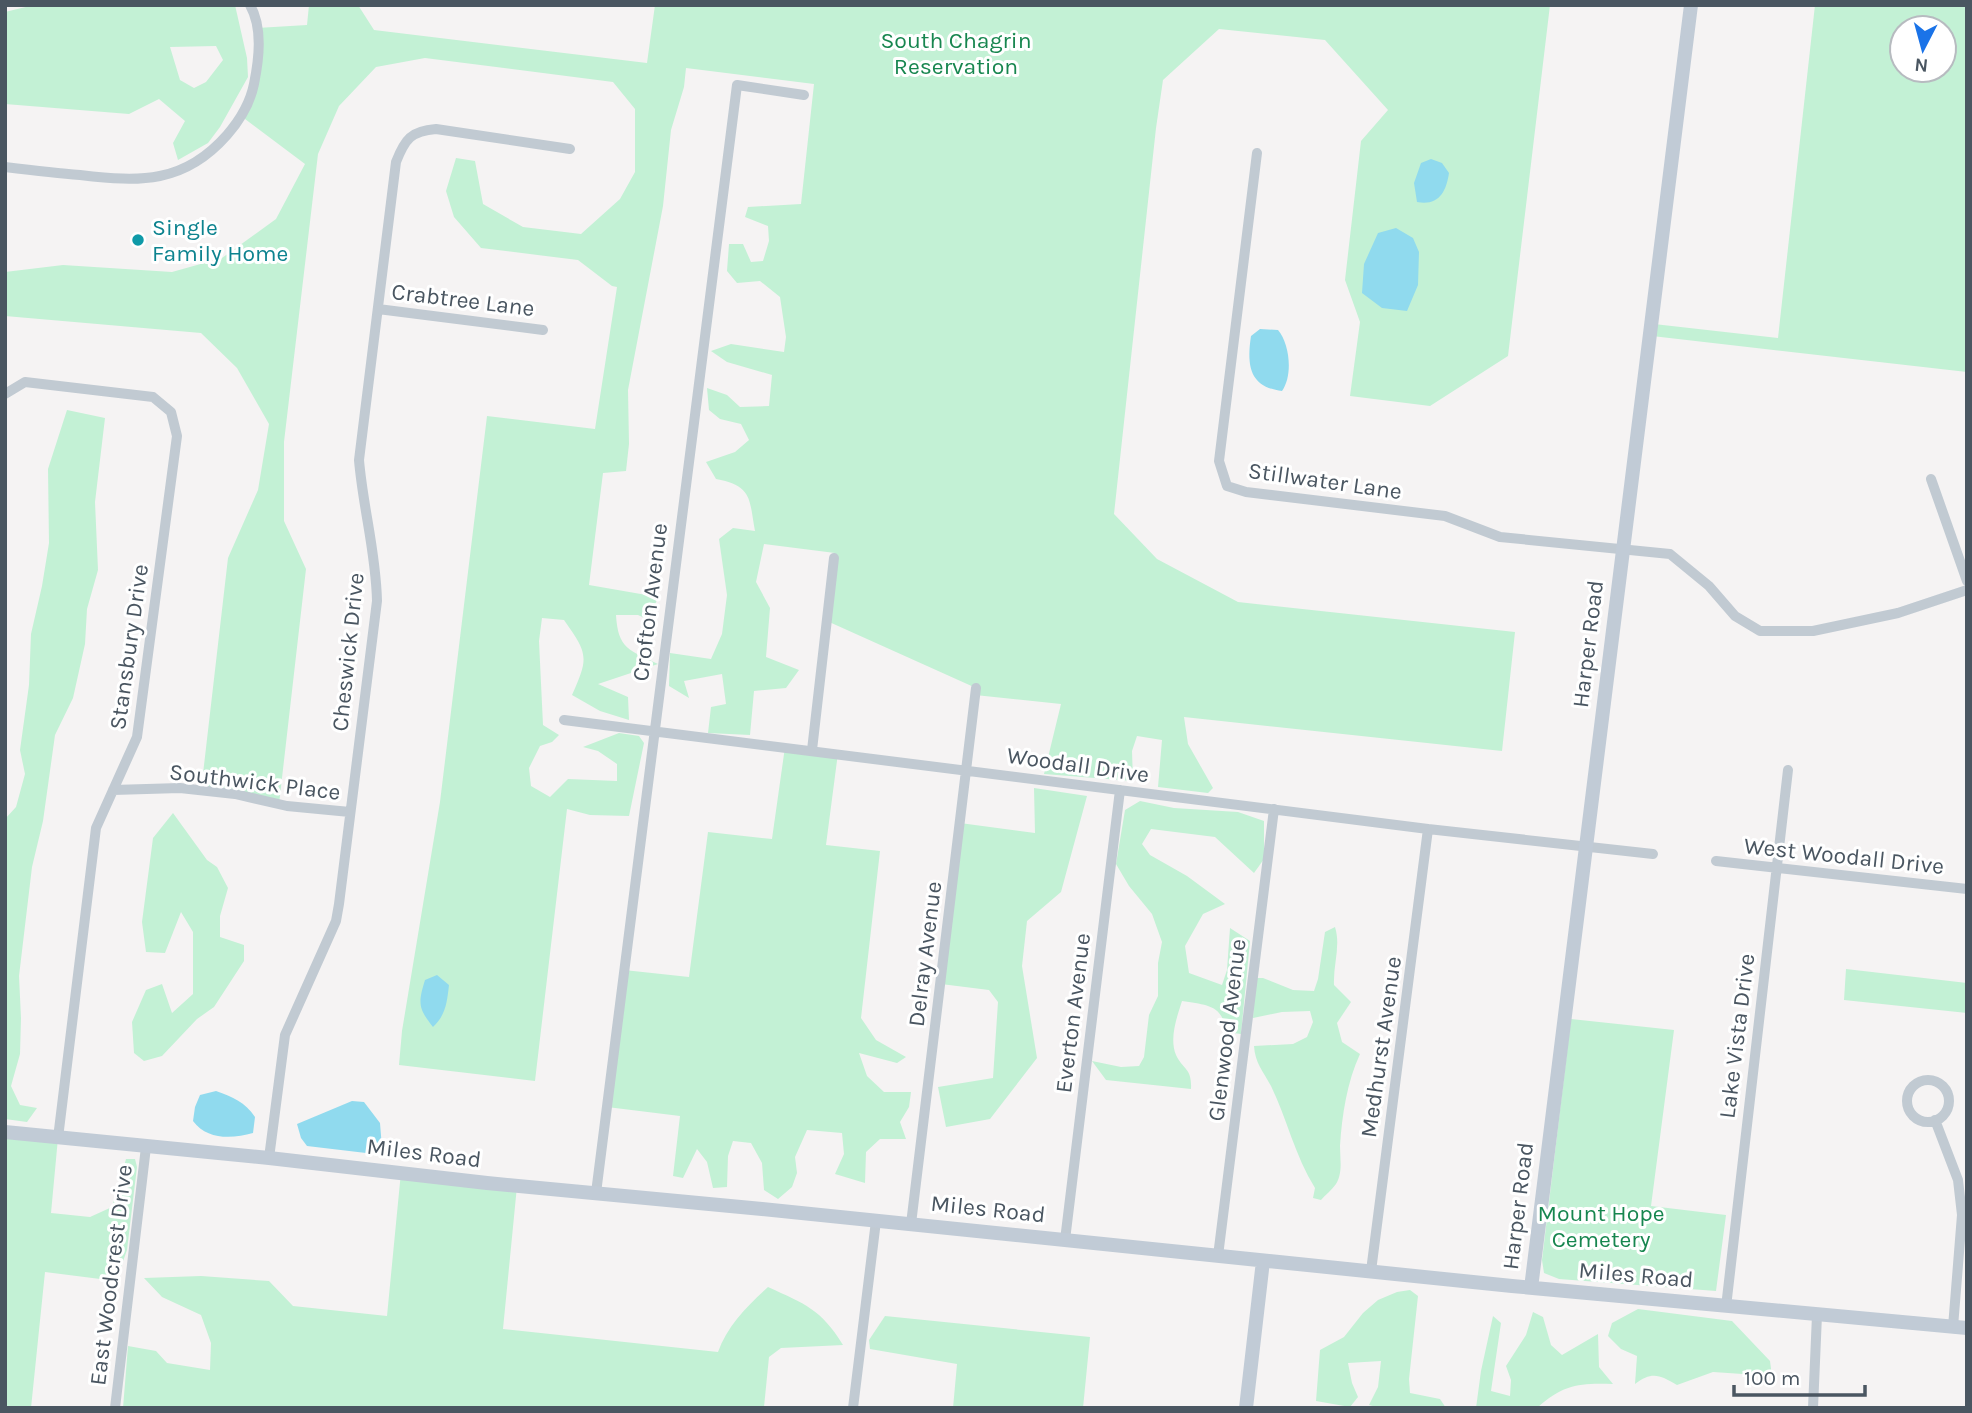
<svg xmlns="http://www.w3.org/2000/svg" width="1972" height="1413" viewBox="0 0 1972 1413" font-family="Karla,sans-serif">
<rect width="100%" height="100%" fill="#f5f3f3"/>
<path fill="#c3f1d5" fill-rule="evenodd" d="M34 5 125 7 126 5H235L247 58 248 77 220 127 208 143 178 160 173 143 185 121 159 99 129 114 5 104V12ZM216 46 223 60 206 82 194 88 180 80 170 47Z
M309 5H358L374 30 647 63 655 5H1550L1508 356 1430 406 1350 396 1360 322 1345 280 1361 141 1388 110 1325 40 1219 29 1163 80 1156 128 1114 514 1157 559 1238 602 1515 632 1502 751 1184 717 1188 744 1213 788 1208 793 1158 787 1162 740 1137 736 1132 751 1133 781 1044 774 1061 704 975 695 976 688 827 621 835 553 764 544 756 582 770 608 766 657 799 670 786 688 754 691 750 735 708 733 711 707 726 704 722 674 684 681 689 698 669 686 670 653 711 659 722 634 727 595 719 539 733 528 755 531C749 499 753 486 716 479L706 462 735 452 749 440 741 424 720 419 709 410 707 388 727 395 740 407 769 406 772 375 727 362 711 351 731 344 784 352 786 337 780 297 760 281 737 283 727 271 729 244H743L751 262 763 261 769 241 768 226 745 217 748 207 801 204 814 84 686 68 684 87 671 130 663 206 628 390 629 444 626 471 603 473 589 585 658 597 649 620 638 615H616C618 649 629 650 658 664L598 684 628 697 629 720 600 711 572 695C589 657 588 654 564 620L542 618 539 641 543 725 559 735 552 742 540 746 529 768 531 786 550 797 568 779 617 781V764L598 751 583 747 619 733 639 736 644 743 629 816 590 815 567 809 535 1081 399 1065 402 1031 440 802 487 416 595 429 617 287 612 286 578 260 481 248 454 217 446 191 456 158 475 161 483 204 523 227 581 234 620 199 635 172V109L613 82 425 58 376 67 339 106 318 154 284 442V521L306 569 279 804 201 791 228 558 258 490 269 424 237 368 201 333 5 316V272L63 265 172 272 222 258 276 219 305 164 241 116 251 100 257 28 307 25Z
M1815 5H1967V372L1652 336 1654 324 1778 338ZM1902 28H1944V70H1902Z
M67 410 105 418 95 502 98 570 87 609 85 644 73 698 55 735 43 821 32 867 19 976 21 1018 20 1054 11 1086 20 1105 37 1108 27 1122 5 1119V819L16 807 25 774 20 750 29 685 31 634 42 586 49 543 48 469Z
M785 747 838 753 826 845 880 851 861 1018 876 1040 906 1057 897 1063 859 1053 867 1076 884 1092H911L909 1107 900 1122 906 1139H880L866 1152 865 1183 835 1174 844 1154 842 1133 807 1130 795 1157 797 1173 792 1187 778 1199 764 1190 762 1163 751 1143 733 1141 728 1156 727 1187 713 1188 707 1162 697 1149 683 1178 673 1176 680 1116 607 1107 624 970 689 977 708 832 772 839Z
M1034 788 1087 796 1061 892 1027 921 1022 966 1037 1058 990 1119 946 1127 938 1087 993 1078 998 1002 989 990 941 984 960 823 1035 833Z
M1140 801 1174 808 1238 812 1264 821V859L1254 873 1215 837 1151 829 1142 844 1150 855 1187 876 1225 904 1203 914 1185 946 1189 973 1222 985 1227 970 1230 928 1250 941 1241 1034 1226 1032C1223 1004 1206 1005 1182 1001 1177 1017 1169 1038 1176 1055 1184 1071 1192 1068 1191 1089L1106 1080 1092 1061 1121 1067 1139 1066 1144 1057 1149 1015 1158 996V963L1162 942 1152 914 1129 886 1116 864 1125 810Z
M173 813 207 860 217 867 228 888 220 916V937L244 945V961L214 1007 197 1019 162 1056 144 1061 134 1053 132 1022 146 990 162 984 172 1013 193 994V932L181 912 165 953 146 952 142 922 153 838Z
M1335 927C1341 946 1333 965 1334 985L1351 1002 1337 1023 1342 1042 1360 1054C1347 1082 1342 1115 1340 1146 1340 1159 1343 1172 1336 1184 1332 1190 1325 1195 1321 1200L1313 1198 1315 1188C1295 1156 1287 1119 1271 1086 1263 1071 1255 1063 1254 1046L1293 1044 1307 1037 1313 1022 1310 1011 1282 1012 1253 1018 1255 978H1263L1293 990 1314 991 1318 979 1325 932Z
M1846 969 1967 983V1013L1844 1000Z
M1571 1019 1674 1030 1651 1206 1726 1215 1716 1291 1559 1279 1544 1273 1542 1260Z
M5 1132 58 1138 51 1213 90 1217 112 1207 126 1159H135L137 1167 127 1250 116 1281 45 1272 31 1408H5Z
M401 1172 517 1186 503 1329 718 1352C727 1326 748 1305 768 1287 805 1304 821 1309 843 1345L781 1348 769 1357 764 1407 766 1408H123L128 1346 156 1351 167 1363 210 1370 211 1343 201 1315 162 1297 144 1278 201 1276 269 1281 293 1306 387 1316Z
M1410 1290 1418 1296 1409 1379 1410 1393 1440 1399 1446 1408H1380L1369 1405 1378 1387 1381 1361 1348 1363 1352 1383 1358 1397 1350 1407 1316 1401 1320 1350 1344 1337 1363 1313 1378 1300 1397 1292Z
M1638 1309 1732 1321 1770 1361 1772 1376 1713 1372 1677 1385C1660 1375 1652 1371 1635 1384L1637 1356 1621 1349 1608 1336 1612 1323Z
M1533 1312 1543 1317 1551 1345 1562 1355 1598 1334 1599 1367 1613 1384C1579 1383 1564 1384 1537 1408H1476L1481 1371 1493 1316 1501 1323 1491 1391 1510 1396 1511 1380 1506 1366 1526 1335Z
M885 1316 1090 1337 1083 1408H953L957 1364 870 1349 869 1340Z"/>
<path fill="#90daee" d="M1431 159 1442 163 1449 173C1446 193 1438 206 1417 202L1414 183 1421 163Z
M1396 228 1413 238 1419 252 1418 285 1407 311 1382 308 1362 293 1364 264 1378 233Z
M1260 329 1278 330C1290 344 1293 376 1282 391 1248 387 1247 363 1251 336Z
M437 975 449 985C447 1002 446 1015 433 1027 418 1008 418 1003 425 980Z
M216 1091C233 1097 245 1102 255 1117L253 1133C232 1139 207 1140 193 1121L195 1107 200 1095Z
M352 1101 364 1102 380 1123 382 1148 366 1153 307 1146 301 1138 297 1124Z"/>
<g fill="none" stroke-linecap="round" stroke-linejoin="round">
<path stroke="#c1cad2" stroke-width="10" d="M1257 153 1219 461 1227 486 1246 492 1445 516 1500 537 1670 554 1709 586 1735 616 1760 631H1813L1898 613 1967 590
M5 167C30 170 55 173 80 175 140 182 184 184 227 135 240 120 250 104 254 84 259 59 263 28 250 5
M378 309 543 330
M5 394 25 382 153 397 171 412 177 436 137 737 96 828 58 1138
M1931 479 1967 581
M564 720 1428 829 1653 854
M812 750 834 558
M113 790 180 788 235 794 287 806 350 812
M1716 861 1967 889
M1907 1101a21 21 0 1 1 42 0a21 21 0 1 1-42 0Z
M1935 1120 1958 1180 1962 1215 1953 1327
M269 1158 285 1035 336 921 339 904 377 601C376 552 363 508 359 460L396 162C405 139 411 131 436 129L570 149
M596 1193 737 85 804 95
M911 1224 976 688
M1065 1240 1120 790
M1218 1256 1274 809
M1371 1271 1428 829
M1726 1307 1788 770
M115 1408 146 1147
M853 1408 876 1221
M1813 1408 1817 1315"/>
<path stroke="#c1cbd6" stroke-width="14" d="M5 1132 269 1158 487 1183 762 1209 1512 1286 1967 1328
M1531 1288 1691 5
M1246 1408 1263 1261"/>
</g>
<circle fill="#0f9aa8" stroke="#fff" stroke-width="2.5" cx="138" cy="240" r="7"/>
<g text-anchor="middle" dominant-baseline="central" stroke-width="6" stroke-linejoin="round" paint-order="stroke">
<g font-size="23" fill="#17864f" stroke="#fff">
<text x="956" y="40">South Chagrin<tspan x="956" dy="26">Reservation</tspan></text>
<text x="1601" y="1213">Mount Hope<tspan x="1601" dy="26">Cemetery</tspan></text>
</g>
<g font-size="23" fill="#0d838f" stroke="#fff" text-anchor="start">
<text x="152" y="227">Single<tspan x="152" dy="26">Family Home</tspan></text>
</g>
<g font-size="23" fill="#4a5661" stroke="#fff">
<text transform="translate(463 300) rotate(7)">Crabtree Lane</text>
<text transform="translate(1325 481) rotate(8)">Stillwater Lane</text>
<text transform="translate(650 602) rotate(-83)">Crofton Avenue</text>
<text transform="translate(1588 644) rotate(-83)">Harper Road</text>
<text transform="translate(129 647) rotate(-82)">Stansbury Drive</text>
<text transform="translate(348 652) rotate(-84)">Cheswick Drive</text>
<text transform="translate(1078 765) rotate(8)">Woodall Drive</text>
<text transform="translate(255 782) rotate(7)">Southwick Place</text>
<text transform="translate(1844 856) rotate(6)">West Woodall Drive</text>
<text transform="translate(925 954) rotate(-83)">Delray Avenue</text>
<text transform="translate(1073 1013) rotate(-83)">Everton Avenue</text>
<text transform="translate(1227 1030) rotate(-83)">Glenwood Avenue</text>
<text transform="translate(1737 1036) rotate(-83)">Lake Vista Drive</text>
<text transform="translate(1381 1047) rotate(-82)">Medhurst Avenue</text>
<text transform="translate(424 1153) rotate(7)">Miles Road</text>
<text transform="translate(1518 1206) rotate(-83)">Harper Road</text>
<text transform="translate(988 1209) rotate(6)">Miles Road</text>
<text transform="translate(111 1275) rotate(-83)">East Woodcrest Drive</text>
<text transform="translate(1636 1275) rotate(5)">Miles Road</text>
</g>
</g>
<rect width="1972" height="1413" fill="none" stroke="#4a5661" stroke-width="14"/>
<g transform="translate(1923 49) rotate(186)"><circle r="33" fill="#ffffff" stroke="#b7bbc0" stroke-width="2"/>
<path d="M0-5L12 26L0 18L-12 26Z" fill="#1a73e8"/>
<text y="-10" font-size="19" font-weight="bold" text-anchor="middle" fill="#4a5661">N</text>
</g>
<path d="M1734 1385v10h131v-10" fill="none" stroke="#4a5661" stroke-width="3.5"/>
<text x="1744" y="1385" font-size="21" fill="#4a5661" stroke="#ffffff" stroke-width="5" paint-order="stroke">100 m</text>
</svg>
